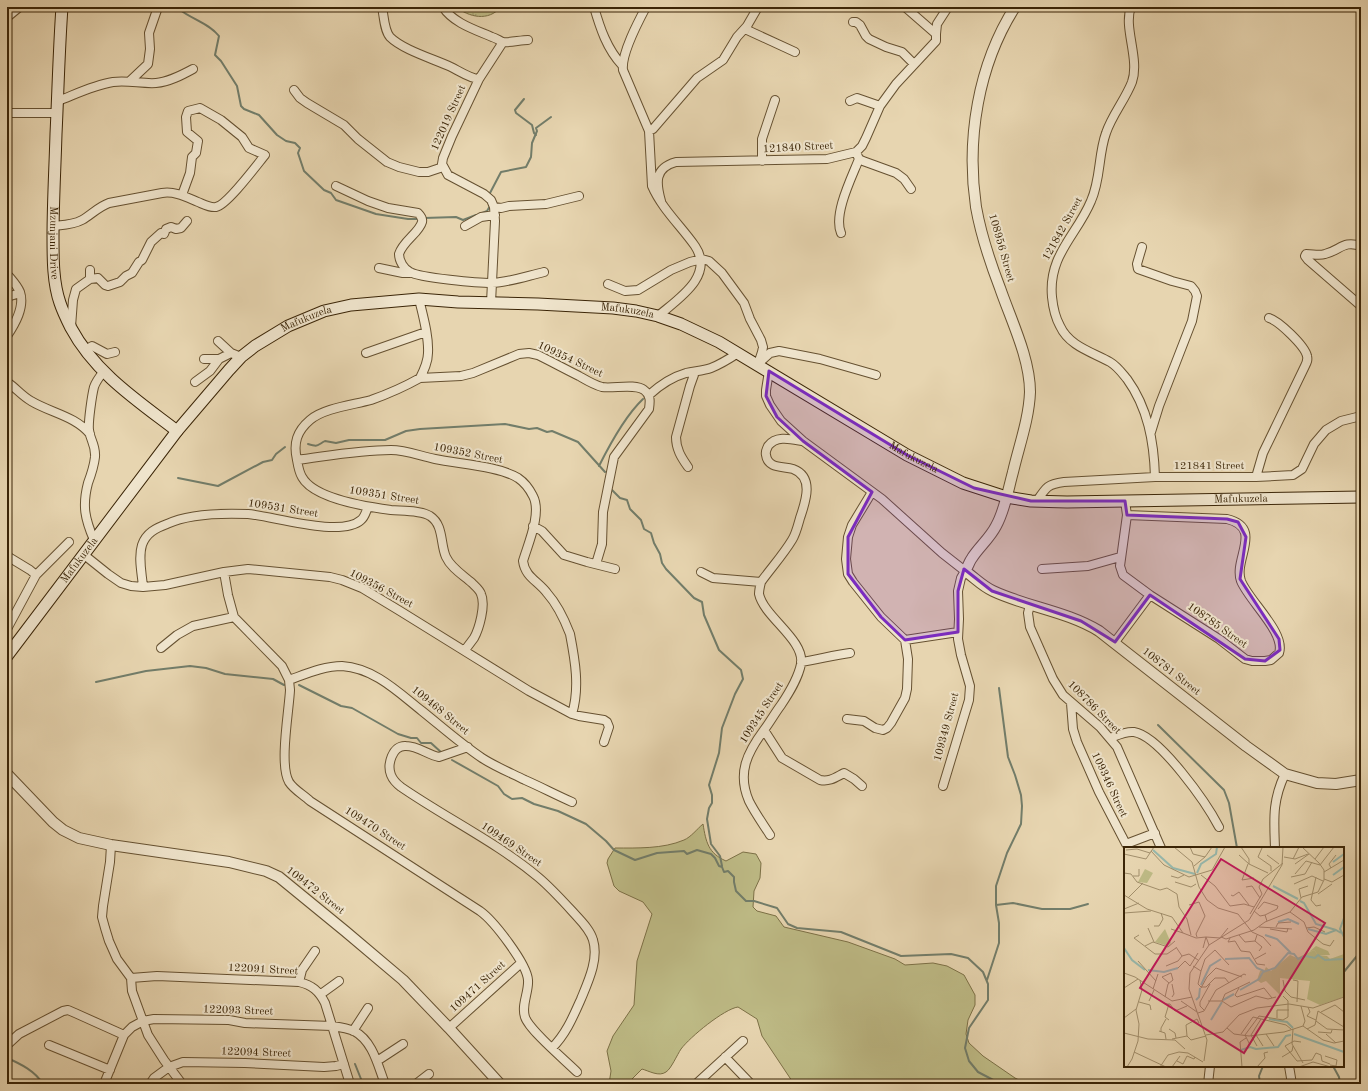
<svg xmlns="http://www.w3.org/2000/svg" width="1368" height="1091" viewBox="0 0 1368 1091" font-family="'Old Standard TT',serif">
<defs>
<pattern id="park-tufts" width="24" height="20" patternUnits="userSpaceOnUse"><rect width="24" height="20" fill="#bebb86"/><path d="M3 7l-1-3M5 7V3M7 7l1-3M15 17l-1-3M17 17v-4M19 17l1-3" fill="none" stroke="#9c986c"/></pattern>
</defs>
<rect width="100%" height="100%" fill="#e7d5b0"/>
<filter id="stains"><feTurbulence type="fractalNoise" baseFrequency=".005" numOctaves="4"/><feColorMatrix values="0 0 0 0 .2 0 0 0 0 .09 0 0 0 0 .02 0 0 0 .5 -.17"/></filter>
<radialGradient id="worn" r=".72"><stop offset=".6" stop-color="#630" stop-opacity="0"/><stop offset="1" stop-color="#630" stop-opacity=".3"/></radialGradient>
<path fill="#bebb86" stroke="#7c7046" d="M703 824C706 842 708 853 726 861L743 852 756 854 761 863 760 878 754 891 753 907 757 911 776 916 784 927 848 942 895 959 905 965 933 963 947 966 964 975 975 995V1005L968 1020 966 1034 969 1043 983 1056 1015 1078 1027 1084H794L762 1036 757 1019 738 1007C724 1009 690 1037 681 1049 677 1055 671 1069 666 1072 659 1077 649 1071 642 1069L627 1084H609L611 1071 607 1051 613 1036 634 1005 637 961 652 914 643 902 619 891 614 886 607 863 608 859 615 848C637 848 663 849 684 840 691 837 697 829 703 824Z"/>
<path fill="url(#park-tufts)" stroke="#7c7046" d="M456 7H501C488 22 469 17 456 7Z"/>
<g fill="none" stroke-linecap="round" stroke-linejoin="round">
<path stroke="#727d6a" stroke-width="2" d="M180 7V10C192 19 210 24 219 36L215 55 221 61 237 86 241 106 244 109 259 115 277 135 286 141 295 143 300 148 298 153 304 171 324 190 331 193 336 200 376 214 408 219H420
M524 99 515 110 516 113 532 125 534 133 536 135
M490 193 501 172 526 167 531 157 532 143 537 131 536 128 551 117
M480 214 487 211 490 206
M424 218 456 217 463 220 476 215
M308 444C318 447 316 446 325 441L336 443 349 440H385L406 431 420 429 505 424 529 429 537 428 547 432 552 431 578 442 605 472
M599 466C610 444 625 416 643 399
M178 478 218 486 263 462 272 460 276 454 285 447
M612 490 620 498 627 500 630 509 641 520 644 529 651 533 654 543 660 554 662 563 666 569 694 598 702 602 704 615 719 650 741 670 743 679 735 694 722 728 719 753 709 785 712 795V803L709 808 707 819 711 844 720 856 722 866
M96 682 146 671 190 666 206 668 225 674 273 679 284 685
M299 685 341 706 352 708 398 734 411 738H417L421 743H431L442 753
M1158 725 1224 790 1229 803 1237 848
M452 760 498 786 504 794 512 799 522 798 534 804 558 811 586 824 606 841 614 850 635 860 657 853 684 851 687 854 697 850 711 854 715 858 719 866 722 867 724 872 728 871 734 877V882L736 891 746 901H754L777 908 788 924 797 928 841 932 901 956 951 954 968 958 983 972 988 984V1000L969 1028 965 1048 969 1061 978 1072 1001 1084
M996 905 1013 903 1042 909H1070L1088 904
M1343 973 1361 951
M987 980 999 943V923L996 905V886L1007 853 1021 824 1022 806 1021 795 1015 775 1008 757 999 688
M7 1058C21 1064 35 1071 43 1084
M355 1064 363 1084
M1333 1066 1339 1077 1340 1084
M1260 1084 1259 1076 1263 1066"/>
<defs>
<path id="minor" d="M382 7C384 16 384 30 390 37 403 50 434 59 451 67 459 71 471 79 479 79
M443 7C453 23 476 30 492 37 496 38 500 41 503 42 509 43 521 40 528 40
M594 7C600 28 607 49 622 65
M646 7C638 22 621 54 623 70L649 131 652 186C662 209 681 226 695 246 715 276 678 299 658 316
M1131 7C1123 27 1140 59 1132 82 1125 100 1112 115 1106 133 1098 155 1101 179 1091 201 1077 235 1048 255 1052 297 1053 307 1055 317 1060 326 1069 346 1092 352 1110 362 1117 366 1122 373 1127 379 1148 408 1154 442 1155 477
M853 22H856L860 25 866 36 869 39 886 47 902 52 914 64
M745 29 795 52
M936 34 937 24 948 7
M130 81 148 64 150 49 149 33 158 7
M294 90 300 98 307 103 344 125 358 139 387 162 399 167 419 172H428L443 167
M58 101C76 94 94 85 113 82 128 80 142 84 156 83 169 82 182 75 193 69
M850 101 857 98 880 106
M7 113H57
M649 131 653 129 697 78 723 60 737 37 747 26 758 7
M859 159 863 161 896 173 904 179 911 189
M762 161V139L775 100
M336 186 368 201 388 208 418 213C420 215 423 218 422 222 419 233 403 241 399 254 399 261 404 269 410 272 420 278 479 283 492 283 510 282 527 276 544 272
M661 201C656 183 654 168 676 162L827 159 856 152 862 146 866 138 880 106 896 84 936 41V34L905 7
M494 207 501 208 509 206 546 204 579 196
M53 226C62 225 73 225 82 220 91 215 98 207 109 203L162 193C175 191 186 197 198 202 203 204 210 208 216 207 227 205 256 166 265 155L249 148 242 137 221 120 200 108 188 111 186 117 187 132 198 141 196 153 192 157 190 173 182 195
M465 226 481 217 495 215
M841 233C833 214 852 177 859 159L856 152
M1361 246C1343 240 1341 250 1325 254 1319 256 1313 254 1306 254L1305 256 1308 260 1361 306
M1142 247 1137 264 1138 269 1172 281 1191 286 1195 291 1197 296 1192 321 1159 406 1151 432
M379 268 403 273H410
M7 274C11 279 17 285 20 292 25 307 15 324 7 336
M90 279 98 278 105 285 108 286 120 282 126 276 132 273 139 262 142 260 151 242 161 233 164 234 166 229 171 227 176 229 181 228 187 221
M608 284 625 291 638 290 671 270 690 262 702 259 709 261 722 273 744 303 750 319 761 340 763 347 762 352 758 364
M7 297 20 293
M419 299C423 316 429 336 428 353 428 362 424 370 420 378 404 387 388 394 371 400 353 405 324 408 310 420 297 431 293 443 297 460 298 466 299 472 302 477 314 499 368 507 391 510 402 511 420 510 430 516 444 525 440 544 446 557 451 568 463 575 472 583 475 586 480 590 481 594 486 605 479 629 474 638 471 642 468 646 465 650
M491 303 495 221 494 207 491 200 484 194 448 175 442 164 443 158 452 136 479 79 503 42
M71 327 73 300 76 289 90 279V270
M218 341 231 353
M85 350 92 346 107 354 115 352
M366 353 426 332
M204 359H219L231 353 241 357
M760 362 770 353 779 351 820 359 876 375
M769 371 766 390V396L770 405 781 421 803 441 882 499 942 553 965 571 961 578 958 591 959 619 958 639 961 655 970 686 969 700 943 786
M420 378 461 376 473 373 519 354 529 353 538 355C552 362 565 369 579 376 586 380 594 385 602 387 613 389 635 383 644 390 651 395 650 402 649 409L614 457 603 512 602 544 596 564
M7 382C16 388 22 396 31 401 51 413 75 416 90 434
M195 382 210 371 219 359
M649 395C660 385 672 377 686 373 694 371 703 371 711 368 721 364 729 359 738 353
M297 460C328 456 359 450 391 450 406 450 420 456 435 459 458 464 499 466 518 478 524 482 530 490 533 496 542 513 528 544 523 561 525 577 538 581 547 593 556 603 565 621 570 634 575 660 580 688 572 714
M688 467C681 457 676 449 676 437L690 386 695 372
M1256 477 1263 453 1305 366C1307 362 1308 360 1307 356 1305 346 1279 321 1269 318
M872 492 852 525 848 537 846 559 848 574 853 582 881 617 905 640
M1037 501C1046 487 1048 484 1064 482L1155 477H1256L1293 475 1302 469 1314 444 1326 430 1341 421 1361 416
M1125 501 1127 515 1120 566 1123 575 1150 595
M533 526 542 531 564 555 587 562 615 569
M94 540C85 519 82 506 88 483 91 475 94 466 95 457 96 445 90 440 89 430 88 422 92 395 94 387 96 381 100 376 104 371
M83 554 108 574 121 583 131 586 143 587 165 585 224 572 248 569 330 577 342 580 362 588 400 611 529 691 572 714 579 716 604 720 607 722 609 727 604 742
M7 556 30 570 36 575 7 629
M1042 569 1088 566 1120 557
M224 572 228 595 234 617 282 666 289 680 290 690C289 711 279 765 289 782 294 790 304 795 310 801L480 911C494 921 527 964 528 980 529 992 521 1005 525 1017 529 1030 566 1061 577 1072
M701 572 713 578 761 582
M36 575 69 542
M143 587C142 574 138 558 142 545 146 533 156 528 167 524 190 513 223 513 248 514 273 516 341 538 361 520 365 517 366 511 368 507
M1030 605 1028 613 1030 627 1053 679 1063 695 1100 727 1117 747 1161 848
M1115 642 1150 595 1219 639 1245 659 1252 661H1265L1271 660 1279 653C1286 633 1249 601 1241 581 1233 559 1264 528 1227 519L1127 515
M161 648 177 635 193 626 234 617
M801 662C817 660 833 655 850 653
M289 680C306 674 324 666 342 666 374 668 398 692 422 711 442 727 461 744 482 758 496 767 511 773 525 780 541 787 556 795 572 802
M1071 703 1073 729 1077 742 1099 792 1126 844 1155 833
M847 719 864 721 875 728 883 730 887 728 891 723 905 698 907 689 908 659 905 640 958 632
M764 730 782 758 820 780C830 782 836 777 844 773L854 779 862 786
M1110 738C1118 735 1126 731 1134 732 1160 736 1207 804 1219 827
M468 747 439 757C428 755 418 746 406 746 392 745 387 765 391 775 393 780 397 784 401 787 446 818 496 842 538 877 550 887 561 899 572 911 580 920 590 929 593 940 599 959 588 982 581 999 573 1017 566 1034 552 1048
M770 835C763 824 755 813 749 801 737 773 747 753 764 730 770 722 775 713 781 705 789 693 798 679 801 664 805 640 764 617 759 594 759 590 760 586 761 582 771 568 783 555 792 540 796 534 798 525 800 518 805 503 815 477 793 469 783 466 768 469 766 455 765 451 767 449 768 446 776 435 791 439 802 441
M111 845 110 862 103 906 102 917 105 928 109 941 117 959 131 978 132 991 148 1035 164 1060 182 1084
M1275 848C1274 820 1272 801 1285 774
M131 978 157 976 299 982C312 985 319 991 325 1003L350 1084
M299 982 302 970 315 951
M321 994 339 981
M449 1028 521 963
M353 1031 368 1008
M7 1045 19 1034 63 1011 68 1010 75 1013 124 1035
M49 1045 110 1070
M725 1057 751 1084
M377 1061 403 1044
M1289 1066 1292 1084
M104 1084 124 1035 132 1027 143 1021 154 1019 229 1020 245 1023 332 1026C339 1027 347 1028 354 1031 373 1041 378 1066 385 1084
M150 1084 154 1078 169 1067 183 1062 245 1063 324 1067 336 1066 344 1064
M416 1084 429 1074
M696 1084 743 1041
M1208 1084 1210 1066"/>
<path id="tertiary" d="M1015 7C978 65 966 139 976 207 981 235 990 262 1000 288 1011 320 1030 358 1030 392 1029 419 1019 446 1013 472 1008 490 1005 510 996 526 990 538 979 547 972 558 969 562 968 567 965 571 975 578 982 586 993 591 1027 607 1066 611 1099 631L1246 746 1285 774 1317 783 1336 784 1361 780
M7 16 18 7
M7 774 53 822 63 830 79 838 111 845 229 862 266 871 279 877 345 931 403 980 449 1028 500 1084"/>
<g id="secondary">
<path id="s1" d="M62 7C59 49 58 92 56 134 55 169 53 203 53 237 53 259 53 283 60 303 63 312 67 320 71 328 95 373 138 401 177 431"/>
<path id="s2" d="M7 656 177 431 229 370 241 357 255 346 288 326 324 311 351 305 419 299 458 302 538 304 613 308 636 311 658 316 681 324 719 342 907 455 963 483 1006 497 1031 501 1067 502 1361 497"/>
</g>
</defs>
<use href="#minor" stroke="#665131" stroke-width="10"/>
<use href="#tertiary" stroke="#665131" stroke-width="12"/>
<use href="#secondary" stroke="#3b2507" stroke-width="13"/>
<use href="#minor" stroke="#efe4cc" stroke-width="8"/>
<use href="#tertiary" stroke="#efe4cc" stroke-width="10"/>
<use href="#secondary" stroke="#efe4cc" stroke-width="11"/>
</g>
<path fill="#7b2cbf" fill-opacity="0.2" stroke="#7b2cbf" stroke-width="3" stroke-linejoin="round" d="M769 371 907 455 974 488 1031 501H1125L1127 515 1227 519 1238 522 1246 537 1240 579 1279 639 1280 650 1265 661 1245 659 1150 595 1115 642 1081 621 992 591 964 569 958 591V632L905 640 881 617 848 574V537L872 492 803 441 777 417 766 396Z"/>
<g text-anchor="middle" dominant-baseline="central" stroke-width="4" stroke-linejoin="round" paint-order="stroke">
<g font-size="11" fill="#3b2507" stroke="#efe4cc">
<text transform="translate(449 118) rotate(-66)">122019 Street</text>
<text transform="translate(798 148) rotate(-3)">121840 Street</text>
<text transform="translate(1063 229) rotate(-61)">121842 Street</text>
<text stroke="none"><textPath href="#s1" startOffset="236">Mzunjani Drive</textPath></text>
<text transform="translate(1001 248) rotate(74)">108956 Street</text>
<text stroke="none"><textPath href="#s2" startOffset="780">Mafukuzela</textPath></text>
<text stroke="none"><textPath href="#s2" startOffset="456">Mafukuzela</textPath></text>
<text transform="translate(570 360) rotate(25)">109354 Street</text>
<text transform="translate(468 454) rotate(11)">109352 Street</text>
<text stroke="none"><textPath href="#s2" startOffset="1104">Mafukuzela</textPath></text>
<text x="1209" y="466">121841 Street</text>
<text transform="translate(384 496) rotate(9)">109351 Street</text>
<text stroke="none"><textPath href="#s2" startOffset="1440">Mafukuzela</textPath></text>
<text transform="translate(283 509) rotate(9)">109531 Street</text>
<text stroke="none"><textPath href="#s2" startOffset="120">Mafukuzela</textPath></text>
<text transform="translate(381 589) rotate(28)">109356 Street</text>
<text transform="translate(1217 626) rotate(35)">108785 Street</text>
<text transform="translate(1171 672) rotate(38)">108781 Street</text>
<text transform="translate(1094 708) rotate(45)">108786 Street</text>
<text transform="translate(440 711) rotate(39)">109468 Street</text>
<text transform="translate(762 713) rotate(-57)">109345 Street</text>
<text transform="translate(947 727) rotate(-75)">109349 Street</text>
<text transform="translate(1109 785) rotate(65)">109346 Street</text>
<text transform="translate(375 829) rotate(33)">109470 Street</text>
<text transform="translate(511 845) rotate(34)">109469 Street</text>
<text transform="translate(315 891) rotate(38)">109472 Street</text>
<text transform="translate(263 970) rotate(3)">122091 Street</text>
<text transform="translate(478 987) rotate(-42)">109471 Street</text>
<text transform="translate(238 1011) rotate(2)">122093 Street</text>
<text transform="translate(256 1053) rotate(2)">122094 Street</text>
</g>
</g>
<g transform="translate(1124 847)">
<rect width="220" height="220" fill="#e7d5b0"/>
<path d="M190 103 194 108 203 109 206 112 220 107V150L196 158 183 152 186 134 156 131V148L142 134 137 136 133 133 136 124H140L142 120 147 124 166 108 173 111Z" fill="#bebb86"/>
<path d="M192 99 204 104 206 108H194L190 103 185 105Z" fill="#bebb86"/>
<path d="M21 22 29 26 23 36 14 35Z" fill="#bebb86"/>
<path d="M41 82 47 96 44 99 31 95Z" fill="#bebb86"/>
<path fill="none" stroke="#97b8ac" stroke-width="2" d="M29 3 49 21 71 27M209 15 220 7M73 26 77 17 92 7 93 0M209 28 220 20M149 39 174 52M176 54 180 56 192 77 212 83M220 71 216 82 220 90M154 75 164 72 175 77M184 82 202 87 212 83 217 86M141 88 153 92 167 106M0 101 8 113 21 123M101 112 125 111 133 121 140 124M24 123 40 125 54 121M77 138 86 119 97 112M116 143 135 132 139 125 151 121 164 106 170 107 174 112 182 109 191 111 194 108 201 113 220 112M72 153 75 150 76 141M99 153 110 147M145 172 163 175 169 181M87 173 98 155M170 187 220 205M132 202 154 200 162 189 167 188M117 203 126 200 132 202"/>
<path fill="none" stroke="#a28f6c" stroke-width="1" d="M50 0 68 15 75 40 83 53 94 61 114 67 128 85 139 90 147 99M66 0 69 7 81 10 70 19M117 0 125 12V17L144 26M138 1 134 10 147 19V24M2 3 13 2 26 6M27 4 40 18 65 30 88 23 101 0M0 7 22 12 30 0M115 8 125 17M143 8 155 17M81 10 88 0M160 10 171 12 184 7M169 12 175 0M191 12 200 0M124 17 118 33 130 31M171 17 185 7M207 21 205 17 212 8M200 25 220 13M0 26 7 27 13 35 36 43 43 41 53 47 55 60 63 72 67 88M171 27 182 14 196 18 210 0M77 28 91 39 106 59 120 57 130 60M9 29H15V22M47 29 54 31 60 28M167 30 181 27 188 15M192 30 187 53 192 59 197 58M200 32 208 35 220 28M51 35 67 40 72 37M170 37 188 29 199 34M122 40 128 39 136 51M194 47 208 37M0 48 23 62 48 70 59 86 72 91 82 90 85 98M107 48 109 49 115 45 125 58M4 51 19 36M177 51 175 42 184 39M65 58 75 55 81 69 72 87 73 90M0 62 15 56M134 62 140 55 154 59 153 62 141 68 143 74M130 64 136 69 141 68M166 65 180 75 184 85 199 97 206 99 210 93M0 66 27 64M126 67 138 47 135 40 139 32 159 16M30 79H35L39 72 37 66M135 80 168 82M152 80 154 76 167 75M24 81 30 95M182 81 190 80 201 85M47 82 59 86M146 82 163 85 164 81M15 88 10 91 31 107H43L52 101M115 88 121 95 131 94M133 88 131 94 138 100 135 104M97 90 102 92 130 83 141 75 166 65 178 50 194 45 200 33V23L195 16 178 0M106 91 104 95 111 94 117 104 126 105 133 117 141 118M21 99 29 95 44 100 51 94M52 100 58 109 65 107 74 113M79 101 82 90 96 91 104 81M131 112 142 106M14 114 32 134M42 119 54 114 58 109M69 119 77 124 74 137 77 140H82L91 131H101L105 136M54 121 61 114 66 119 74 106M77 124 81 112 91 103 105 118M0 126 11 130 48 154 68 150M159 133 161 144 167 150 181 153M169 133 174 134 173 155M0 141 14 132M77 141 83 130 92 121 118 130M115 141 111 148 113 150 140 141 148 151M29 142 34 127M41 150 44 137 49 133 47 126 38 130 45 136M48 150 50 147 48 137M25 154 30 143M57 154 73 165M84 154H98L107 160 132 149 144 152 152 150M98 154 101 147 126 135M15 155 26 158 27 163M42 157H46L51 164 63 159M45 157 41 170 45 173M177 159 181 174 179 179M184 160 186 165 183 169 192 173M80 163 76 159V155L86 137M194 164 220 180M197 165 211 158 220 165M74 166 80 164 92 143 120 127 122 128M0 171 12 162M153 171V163H165M192 174 203 182 220 183M179 179 199 193 210 196 220 194M103 181 110 187 125 189 160 185 179 179M45 182 51 186 52 191M169 182 168 197 179 216M183 182 191 178 194 164M35 184 41 186 42 192M37 185V181L42 172M194 185 207 186 208 183M0 186 24 192 51 193 61 202M117 187 129 170 162 178 167 182M142 187 150 199M202 187 212 196M82 188 99 185 115 168 133 161 165 157 189 161 220 150M132 188 139 199M63 189 67 193 82 189M48 192 63 189 62 178 73 172 75 176M177 195 170 194 161 199 173 214 188 213 192 206 197 208 198 214 206 217M126 198 121 188 135 169 159 173 164 170V154L159 149M133 199 127 188 137 172M10 205 42 220M201 209 213 213 212 219 206 218M158 210 168 204 169 199M53 214 59 217 63 209 70 212 71 210M80 214 83 193 65 142 66 126 85 98 125 73 158 18 159 0M3 220 8 212 14 194 15 177 12 163 18 143 16 133M36 220 44 208 55 205 64 206 79 215M48 220 56 209M118 220 116 195 122 191M133 220 141 211 140 206 144 205M175 220 189 215 207 220"/>
<path fill="#c2185b" fill-opacity="0.15" stroke="#c2185b" stroke-width="2" d="M97 12 201 76 120 206 16 141Z"/>
<rect width="220" height="220" fill="none" stroke="#3b2507" stroke-width="2"/>
</g>
<rect width="1368" height="1091" fill="none" stroke="#e7d5b0" stroke-width="24"/>
<rect x="8" y="8" width="1352" height="1075" fill="none" stroke="#3b2507" stroke-width="2"/>
<rect x="12" y="12" width="1344" height="1067" fill="none" stroke="#3b2507"/>
<rect width="100%" height="100%" filter="url(#stains)"/>
<rect width="100%" height="100%" fill="url(#worn)"/>
</svg>
